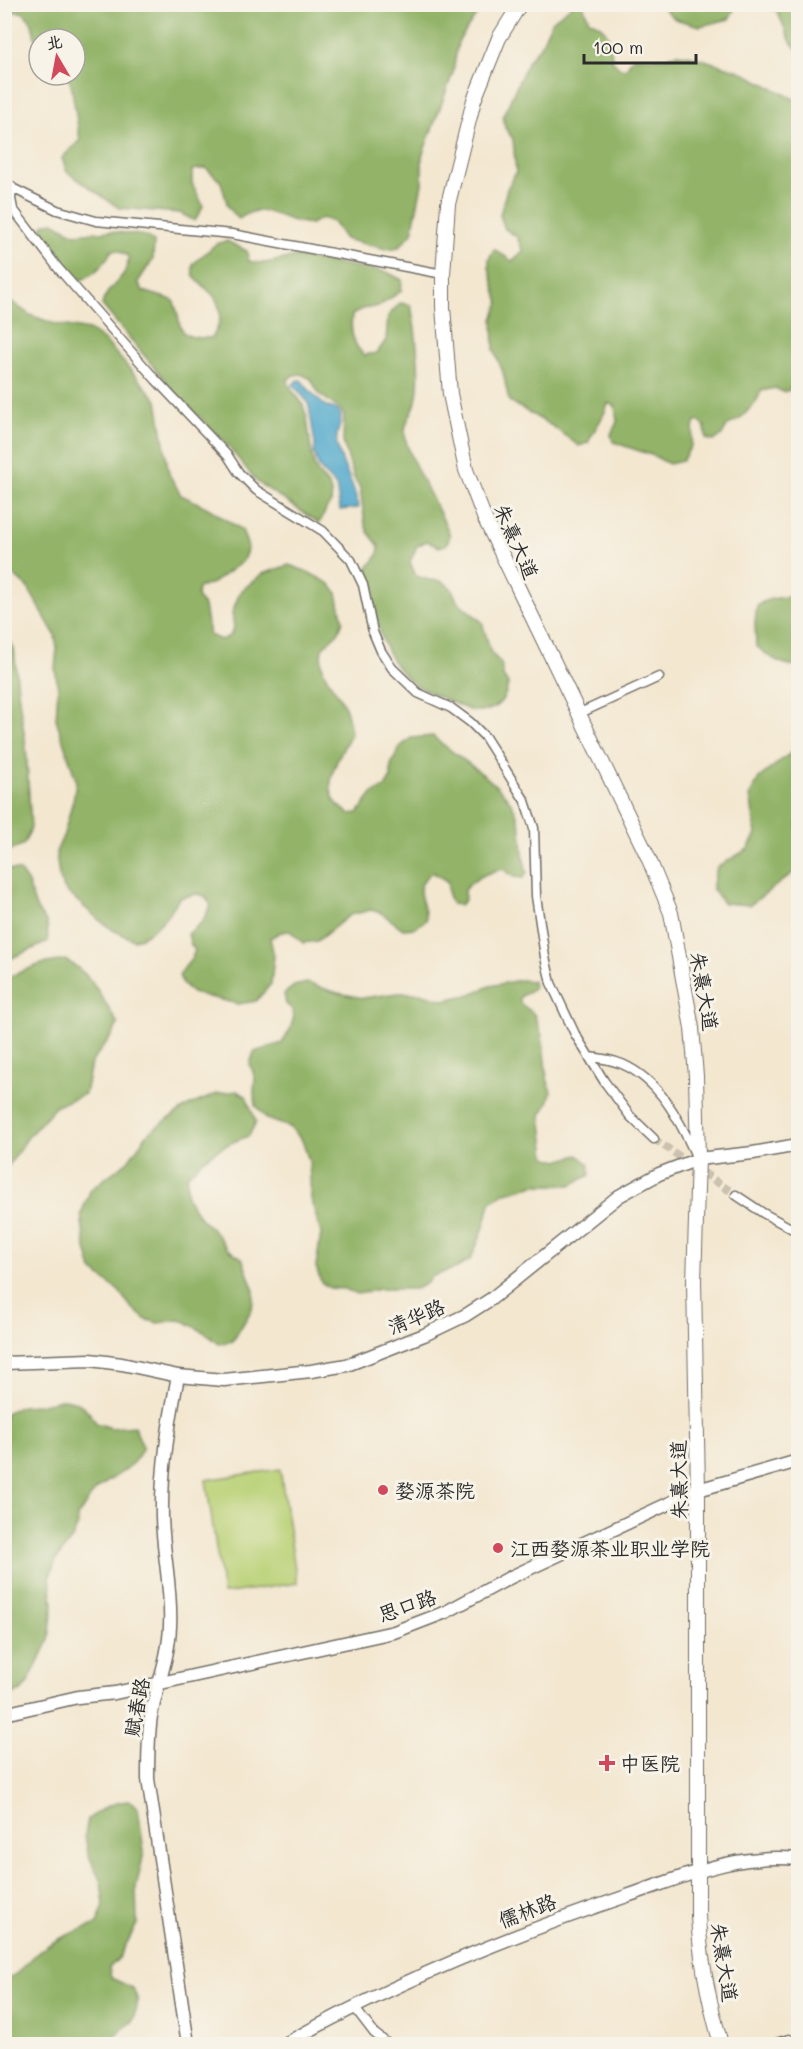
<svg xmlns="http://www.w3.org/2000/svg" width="803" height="2049" viewBox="0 0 803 2049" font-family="Mali,'LXGW WenKai TC',sans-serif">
<rect width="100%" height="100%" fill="#f7f3e8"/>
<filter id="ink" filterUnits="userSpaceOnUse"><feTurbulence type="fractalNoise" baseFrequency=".0167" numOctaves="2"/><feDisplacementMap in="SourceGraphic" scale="12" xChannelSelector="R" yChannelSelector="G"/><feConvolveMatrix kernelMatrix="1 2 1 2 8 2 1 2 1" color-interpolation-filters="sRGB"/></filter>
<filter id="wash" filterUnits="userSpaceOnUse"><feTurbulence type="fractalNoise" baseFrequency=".008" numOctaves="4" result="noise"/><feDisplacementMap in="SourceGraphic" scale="24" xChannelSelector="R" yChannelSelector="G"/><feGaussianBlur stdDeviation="1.35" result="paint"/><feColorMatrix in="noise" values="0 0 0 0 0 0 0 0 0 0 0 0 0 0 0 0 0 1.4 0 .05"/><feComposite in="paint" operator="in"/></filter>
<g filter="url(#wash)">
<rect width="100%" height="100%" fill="#f3e7d0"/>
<path fill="#b9d176" stroke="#727e50" stroke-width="1.5" d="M280 1469 297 1583 223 1594 206 1480Z"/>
<path fill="#92b367" stroke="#5e6f49" stroke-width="1.5" d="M574 4 583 5 589 20C611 29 610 38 612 60L620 68 626 69 633 57 666 58 676 54 688 55 740 71 798 101V367L790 390 783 392 775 388 761 391 756 402 740 419 728 425 722 435 714 441 706 439 705 427 699 421 694 423 691 446 682 461 669 464 654 456 613 442 611 434 617 422 615 406 608 403C604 419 594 428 588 443L579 446 552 426 509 401 503 372 494 350 493 319 499 303 489 268V259L494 249 512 261 523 251 517 237 505 229 500 215 507 189 516 172 513 139 505 128 503 116 528 61 541 45 552 21Z
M737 4 729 19 700 26 675 19 660 5Z
M5 5V4L483 5 458 42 453 73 422 156V184L412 233 399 247 386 249 345 239 333 222 322 218 311 224C304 223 297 222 291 220 269 213 260 204 239 219L228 207 221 182 206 168 192 170V183L203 206 195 221 180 213 119 208 67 172 62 158 80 140 71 84 66 75H75V39H39V48C30 33 39 26 22 12H10Z
M761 5H798V51L791 42 777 11Z
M53 222 75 234 110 231 146 236 154 242 153 259 138 282 143 291 173 300C185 326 171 339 211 338 221 326 223 312 215 298 210 289 196 284 193 273 192 270 193 267 193 264L216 244 227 241 247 251 249 261C265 267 281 258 298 257L387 272 402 280 401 291 379 306 362 309 352 315C350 330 352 344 364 355L377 353 386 340 388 316 400 303 411 305C416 330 422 377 416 401 414 412 405 420 405 431 404 440 409 450 412 458 423 485 440 509 450 536L446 545 439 547 427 541 417 546 410 562 416 576 429 580 442 581 452 589 457 601 482 622 491 653 501 663 503 676 508 684C505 706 490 714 469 710 452 702 433 695 418 686 379 662 375 611 366 570L378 555 379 546 368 532 365 524 360 488 354 478 343 442 344 416 341 410 319 394 311 379 301 374 293 375 288 380C289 392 301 397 304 408 311 427 308 448 315 467 321 483 334 482 331 503 324 509 325 516 319 523L257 482 224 441 179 397 102 305C105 286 131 278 128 256L118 250 111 251C105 264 94 275 81 280L75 277 41 236 40 230 45 224Z
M5 297 30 315 55 324 89 330 105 341 157 400 169 474 181 495 208 508 242 530 248 547 243 561 213 583 198 588 197 597 204 606 209 635 221 640 230 636 234 627 232 613 240 592 262 574 289 565 308 572 330 584 337 593 343 621 338 633 322 648C318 677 333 682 344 705 349 713 349 725 351 734 342 751 322 782 335 801 338 806 345 810 349 814L358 813 372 794 385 787 391 777V765L400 747 411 738 433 736C457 758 502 782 515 810 525 830 520 853 527 873L523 878 514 877 503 869C487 872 475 878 464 890L465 900 460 905 452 904 448 895V882L432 872C410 890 425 898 426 920L415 928 403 929 381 913 371 910 350 915 317 941 303 943 290 931 281 932 270 938 274 956 271 984 256 1001 238 1004 192 993 182 983 179 975 192 958 195 950 191 945 188 934 202 922 211 905 205 896 196 894 179 898C167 918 156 932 134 940L113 930 99 920 65 890 59 876 56 852 64 834 74 796 76 780 56 719 58 689 55 668 57 649 55 635 28 588 12 574 5 572Z
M798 581V666C782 666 768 656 756 646L755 623 757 606C770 596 777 600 792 595Z
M4 631 14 648 19 699 26 746 31 828 24 844 12 850 4 847Z
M798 747V869L750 905 723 903 712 888 717 867 748 849 756 834 750 795 759 778Z
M5 869 20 871 28 883 36 908 47 923 48 941C34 950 19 953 5 962Z
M65 960C92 973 102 998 118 1024L112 1035 91 1063 85 1094 56 1106 28 1137 5 1171V978L41 964Z
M520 980 533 981 534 988 520 997V1003L534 1014 542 1036 547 1078 551 1092 548 1103 541 1115 546 1157 558 1161 578 1155 589 1164 590 1175 571 1185H535L502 1194 490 1203 484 1227 471 1259 457 1268 433 1276 427 1283 416 1289H379L357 1294 345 1289 330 1288 321 1282 316 1267 321 1233 311 1199 309 1161 302 1140 290 1127 267 1119 255 1105 254 1092 255 1078 250 1064 254 1052 282 1043 290 1030 294 1016 292 1009 286 1004 284 994 294 986 307 983 338 993 363 998 398 993H420L444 1000 468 995 490 986Z
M237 1091 246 1096 256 1122 249 1136C222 1145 206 1155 187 1176V1197L200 1218 216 1233 227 1249 242 1258 254 1291 252 1309 233 1341 219 1344 204 1332 184 1321 177 1320 158 1323 145 1319 131 1307 119 1291 92 1270 85 1245 81 1214 91 1189 128 1161 149 1132 188 1106 217 1094Z
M65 1399C81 1402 88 1409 96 1423L112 1428 134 1426 143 1447C132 1471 116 1474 97 1489 90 1496 83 1509 77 1517L78 1525 71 1540 56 1560 50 1576 53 1605 49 1641 27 1684 21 1691 5 1697V1413L22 1406 38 1405Z
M130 1801 138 1808 144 1852 136 1888 137 1924 119 1958 109 1968 111 1978 133 1988 138 2001 133 2021 104 2044H5V1979C19 1976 29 1959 41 1950 59 1937 77 1931 97 1924L104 1905 101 1882 88 1854 85 1835 88 1819C102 1809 111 1802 130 1801Z"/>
<path fill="#4ea7cb" stroke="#3c697b" stroke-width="1.5" d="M297 380H301C306 386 320 404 328 407 333 409 336 407 340 413 344 422 334 434 337 445 342 467 356 485 358 508L340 510 336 486 319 468 314 453 315 445 309 407 307 401 293 385Z"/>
</g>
<g filter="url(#ink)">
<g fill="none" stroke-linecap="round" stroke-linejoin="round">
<path stroke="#cbc1af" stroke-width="8" stroke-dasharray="8 4" stroke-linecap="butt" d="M654 1139 736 1195"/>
<defs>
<path id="street" d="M4 184 57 210 96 221 232 234 443 274
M12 187 11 199 13 209 58 268 156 380 228 456 239 473 256 490 323 531 351 560 363 585 373 632 381 651 392 668 418 693 451 708 470 722 485 737 497 756 525 801 534 828 536 896 545 957 551 983 575 1034 604 1081 630 1116 654 1139
M578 714 659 677
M589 1057C600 1058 612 1060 622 1064 659 1080 679 1119 695 1154
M736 1195 763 1213 798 1232
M354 2007 374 2033 388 2044
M773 2044 789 2039"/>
<path id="secondary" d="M4 1363 90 1360 122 1364 178 1376 224 1380 311 1371 347 1365 424 1335 466 1315 491 1299 619 1196 659 1174 698 1159 753 1153 798 1145
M178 1376C169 1423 161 1469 162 1517 163 1554 172 1589 170 1626 169 1657 157 1685 151 1716 148 1737 148 1758 148 1779L188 2044
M4 1714 78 1697 115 1693 394 1632 446 1612 511 1577 698 1490 798 1461
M285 2044C393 1983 508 1936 627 1896 686 1876 734 1853 798 1859"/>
<path id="primary" d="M520 4 499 38 474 100 448 204 443 274V307L450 394 466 470 484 517 648 857 671 913 692 1028 696 1076 698 1159 694 1281 698 1490V1915C700 1959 709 2002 721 2044"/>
</defs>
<use href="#street" stroke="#716d65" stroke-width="11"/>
<use href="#secondary" stroke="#716d65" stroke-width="15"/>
<use href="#primary" stroke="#716d65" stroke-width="16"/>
<use href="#street" stroke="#fff" stroke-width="8"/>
<use href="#secondary" stroke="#fff" stroke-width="12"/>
<use href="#primary" stroke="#fff" stroke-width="14"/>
</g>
</g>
<g fill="#d1495b" stroke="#f7f3e8" stroke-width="2">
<circle cx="383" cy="1490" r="6"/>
<circle cx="498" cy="1548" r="6"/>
<path d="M604 1754h6v6h6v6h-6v6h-6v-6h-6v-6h6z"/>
</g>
<g text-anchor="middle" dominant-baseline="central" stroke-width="6" stroke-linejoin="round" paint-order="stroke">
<g font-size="20" fill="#2b2b2b" stroke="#f7f3e8">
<text transform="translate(517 541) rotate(66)">朱熹大道</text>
<text transform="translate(705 991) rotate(80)">朱熹大道</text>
<text transform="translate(416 1316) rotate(-23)">清华路</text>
<text transform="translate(678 1480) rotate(-91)">朱熹大道</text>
<text transform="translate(407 1605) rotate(-19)">思口路</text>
<text transform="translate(136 1707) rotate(-79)">赋春路</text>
<text transform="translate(527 1910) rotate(-21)">儒林路</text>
<text transform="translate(725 1962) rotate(81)">朱熹大道</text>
</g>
<g font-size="20" fill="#2b2b2b" stroke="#f7f3e8" text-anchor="start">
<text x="395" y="1490">婺源茶院</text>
<text x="510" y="1548">江西婺源茶业职业学院</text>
<text x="620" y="1763">中医院</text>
</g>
</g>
<rect width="803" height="2049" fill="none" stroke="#f7f3e8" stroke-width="24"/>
<g transform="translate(57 57) rotate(350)"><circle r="28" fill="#f7f3e8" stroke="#a5a39c" stroke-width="1.5"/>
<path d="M0-4.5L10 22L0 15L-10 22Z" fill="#d1495b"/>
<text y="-9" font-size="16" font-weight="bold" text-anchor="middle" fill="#2b2b2b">北</text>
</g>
<path d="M584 54v9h112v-9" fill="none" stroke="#2b2b2b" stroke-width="3"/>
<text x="593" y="54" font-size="18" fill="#2b2b2b" stroke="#f7f3e8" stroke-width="4.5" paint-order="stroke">100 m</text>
</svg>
